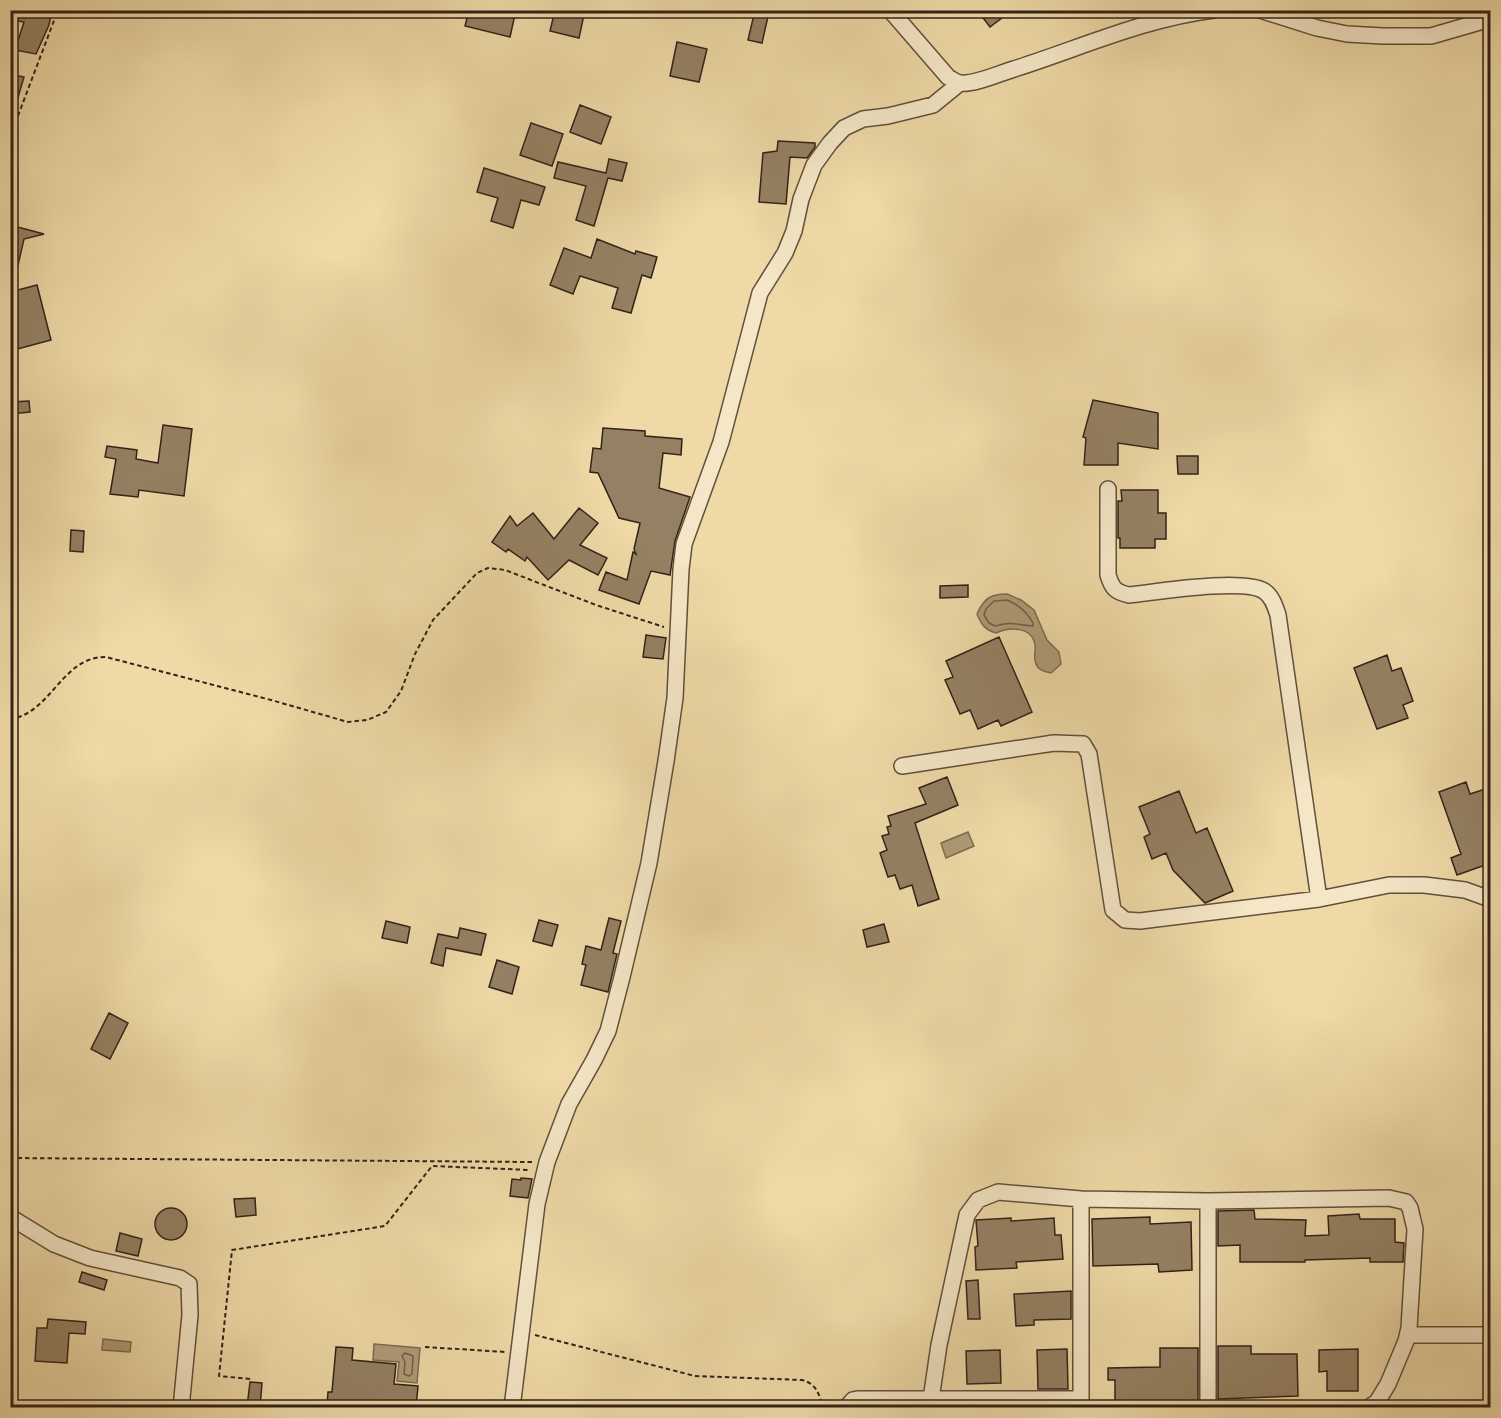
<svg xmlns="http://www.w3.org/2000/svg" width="1501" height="1418" viewBox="0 0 1501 1418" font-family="'IM FELL Great Primer',serif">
<rect width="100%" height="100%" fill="#eed9a7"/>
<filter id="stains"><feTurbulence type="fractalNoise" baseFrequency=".00333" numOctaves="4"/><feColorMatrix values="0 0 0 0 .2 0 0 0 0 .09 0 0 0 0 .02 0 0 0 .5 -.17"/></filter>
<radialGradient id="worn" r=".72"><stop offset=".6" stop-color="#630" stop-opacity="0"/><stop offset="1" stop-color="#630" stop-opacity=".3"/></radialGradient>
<path fill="#ae9b77" stroke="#7c6b51" stroke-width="1.5" d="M1007 594 1021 600 1034 610 1047 640 1059 652 1061 664 1051 673C1045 672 1038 670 1036 664 1033 658 1036 651 1035 645 1032 626 1009 627 996 633 985 630 981 624 977 614 984 598 991 594 1007 594Z
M968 832 974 846 946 858 941 843Z
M103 1339 131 1342 130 1352 102 1350Z
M374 1344 420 1348 417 1383 397 1381 399 1362 373 1360Z"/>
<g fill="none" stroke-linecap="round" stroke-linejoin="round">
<path stroke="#705e48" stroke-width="1.5" d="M1007 600C1019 605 1027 612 1033 623V626C1018 625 1011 621 995 626L989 623 984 615 986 609 994 601Z
M405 1353 413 1356 412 1374 409 1376 404 1374 405 1362 402 1356Z"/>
</g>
<path fill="#948163" stroke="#322219" stroke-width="1.5" d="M19 10H52L49 25 36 54 15 50 24 22 18 21Z
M469 10H516L510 37 465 26Z
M555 10H585L579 38 550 31Z
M755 10 769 12 762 43 748 40Z
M977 10H998L1003 17 990 27Z
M1128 10H1160L1134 18Z
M677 42 707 49 699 82 670 76Z
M10 74 24 77 14 111H10Z
M580 105 611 117 601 144 570 132Z
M531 123 563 134 552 166 520 155Z
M778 141 815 143V147L807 158 790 157 786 204 759 202 763 153 777 151Z
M609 159 627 163 622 181 608 178 594 226 576 220 586 186 554 178 558 162 606 173Z
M484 168 545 187 539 205 521 200 513 228 491 221 498 198 477 192Z
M10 225 44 234 24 239 15 278 10 277Z
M597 239 635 254 636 251 657 257 651 278 642 275 631 313 612 308 618 288 580 276 573 294 550 285 564 248 591 258Z
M37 285 51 340 10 351V320L12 319 10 292Z
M1093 400 1158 413V449L1118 443V465H1084L1086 438 1083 437Z
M29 401 30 412 10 414V402Z
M163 425 192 429 184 496 139 490 138 497 110 494 116 459 105 457 107 446 137 450 136 459 158 463Z
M603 428 645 431V436L682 439 681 455 663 453 659 488 690 497 675 541 670 575 651 571 639 604 599 590 606 572 627 580 633 552 636 554 634 549 640 523 619 518 598 473 590 472 593 448 601 449Z
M1177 456H1198V474H1178Z
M1121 490H1158V513H1166V539H1155V548H1120V538H1118V501H1122Z
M579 508 598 523 580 545 607 558 598 575 569 560 548 580 527 557 525 561 508 549 506 552 492 542 510 516 517 526 533 513 554 539Z
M71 530 84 531 83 552 70 551Z
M968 585V597L940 598V586Z
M646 635 666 638 663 659 643 657Z
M999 637 1032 712 1001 726 998 720 978 729 970 710 960 714 945 680 953 677 946 661Z
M1387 655 1392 671 1401 668 1413 701 1403 705 1408 718 1377 729 1354 668Z
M947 777 958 805 915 823 939 899 918 906 912 885 900 889 895 875 888 877 880 853 887 850 882 836 889 834 887 827 891 826 888 816 926 804 919 788Z
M1466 782 1470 794 1491 787V863L1457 875 1451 858 1461 854 1439 792Z
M1179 791 1196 833 1207 828 1233 891 1205 903 1173 870 1166 853 1152 859 1144 837 1150 834 1139 807Z
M609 918 621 921 613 953 617 954 608 992 581 985 586 965 582 964 586 946 601 950Z
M539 920 558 925 552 946 533 941Z
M386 921 410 927 407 943 382 938Z
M884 924 889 942 867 947 863 930Z
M460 928 486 934 481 955 446 948 443 966 431 963 438 934 458 938Z
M497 960 519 967 512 994 489 987Z
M109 1013 128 1023 110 1059 91 1049Z
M521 1178 532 1179 528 1198 510 1196 512 1179 521 1180Z
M255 1198 256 1215 236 1217 234 1199Z
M155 1224a16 16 0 1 1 32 0a16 16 0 1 1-32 0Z
M1254 1210 1255 1219 1306 1220 1305 1236 1329 1235 1328 1216 1359 1214 1360 1219H1395V1242L1404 1243 1403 1262H1370V1258L1305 1260V1262H1240V1245L1218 1246V1211Z
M1150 1217V1224L1191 1222 1192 1270 1159 1272 1158 1264 1093 1266 1092 1219Z
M1011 1218V1221L1054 1218 1055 1235H1061L1063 1259 1016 1262 1017 1268 976 1270 975 1247 978 1246 976 1220Z
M120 1233 142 1239 138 1256 116 1251Z
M82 1272 107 1280 104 1290 79 1282Z
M978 1280 980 1319H968L966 1281Z
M1071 1291V1319L1034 1320V1325L1016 1326 1014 1294Z
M48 1319 86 1322 85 1334 69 1333 67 1363 35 1361 37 1328H47Z
M1218 1346H1251V1354H1297L1298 1396 1218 1399Z
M336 1347 353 1348 352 1360 396 1364 394 1384 418 1386 416 1407H361L327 1405 328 1392H332Z
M1160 1348H1198V1406H1115V1380H1108V1368L1160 1367Z
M1067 1349 1068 1389H1038L1037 1350Z
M1358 1349V1391H1327V1371L1319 1372V1350Z
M1000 1350 1001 1383 967 1384 966 1351Z
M250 1382 262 1383 260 1407H247Z"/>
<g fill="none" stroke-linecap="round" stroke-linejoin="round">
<defs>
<path id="minor" d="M890 10 948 77C951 79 956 82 960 83 974 85 1000 73 1014 69 1080 48 1146 18 1214 10
M1260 10 1317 28 1347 34 1383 36H1431L1490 19
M1108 489V575C1112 588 1115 592 1129 595 1157 592 1243 578 1264 591 1272 596 1275 606 1278 615L1319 899
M902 766 1054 743 1083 744 1089 754 1113 910 1125 920 1140 921 1319 899 1389 885H1424L1465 890 1490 899
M1208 1201V1408
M10 1217 54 1244 90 1258 180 1278 189 1284 190 1315 181 1408
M1408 1335H1490
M931 1399H1081
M512 1408 537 1204 547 1162 569 1104 594 1060 608 1031 622 977 649 863 666 761 675 698 681 569 684 544 721 442 760 293 785 253 794 231 801 199 814 165 830 143 844 128 863 119 888 116 933 105 960 83
M846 1408 853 1400 859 1399H931L939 1345 967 1215 978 1200 998 1192 1081 1199 1208 1201 1389 1198 1406 1202 1410 1208 1415 1229 1409 1328 1406 1341 1388 1384 1377 1402 1368 1408
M1081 1408V1199"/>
</defs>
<use href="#minor" stroke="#61503c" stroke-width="18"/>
<path stroke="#322219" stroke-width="2" stroke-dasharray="4.5 3" stroke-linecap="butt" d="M10 137 58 10
M10 719C51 714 62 656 106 657L271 700 348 722 367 720 386 712 401 691 415 654 433 620 477 573 488 568 505 570 596 605 664 627
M10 1158 533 1162
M535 1335 695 1376 802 1380C817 1384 819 1394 823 1408
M425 1347 506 1352
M250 1379 219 1376 232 1250 385 1226 432 1166 530 1170"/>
<use href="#minor" stroke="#f4e6c6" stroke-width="15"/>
</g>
<rect width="1501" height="1418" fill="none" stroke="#eed9a7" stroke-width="36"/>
<rect x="12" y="12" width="1477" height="1394" fill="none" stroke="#322219" stroke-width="3"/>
<rect x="18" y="18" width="1465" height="1382" fill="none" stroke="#322219" stroke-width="1.5"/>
<rect width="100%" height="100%" filter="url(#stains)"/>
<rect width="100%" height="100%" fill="url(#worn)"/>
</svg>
